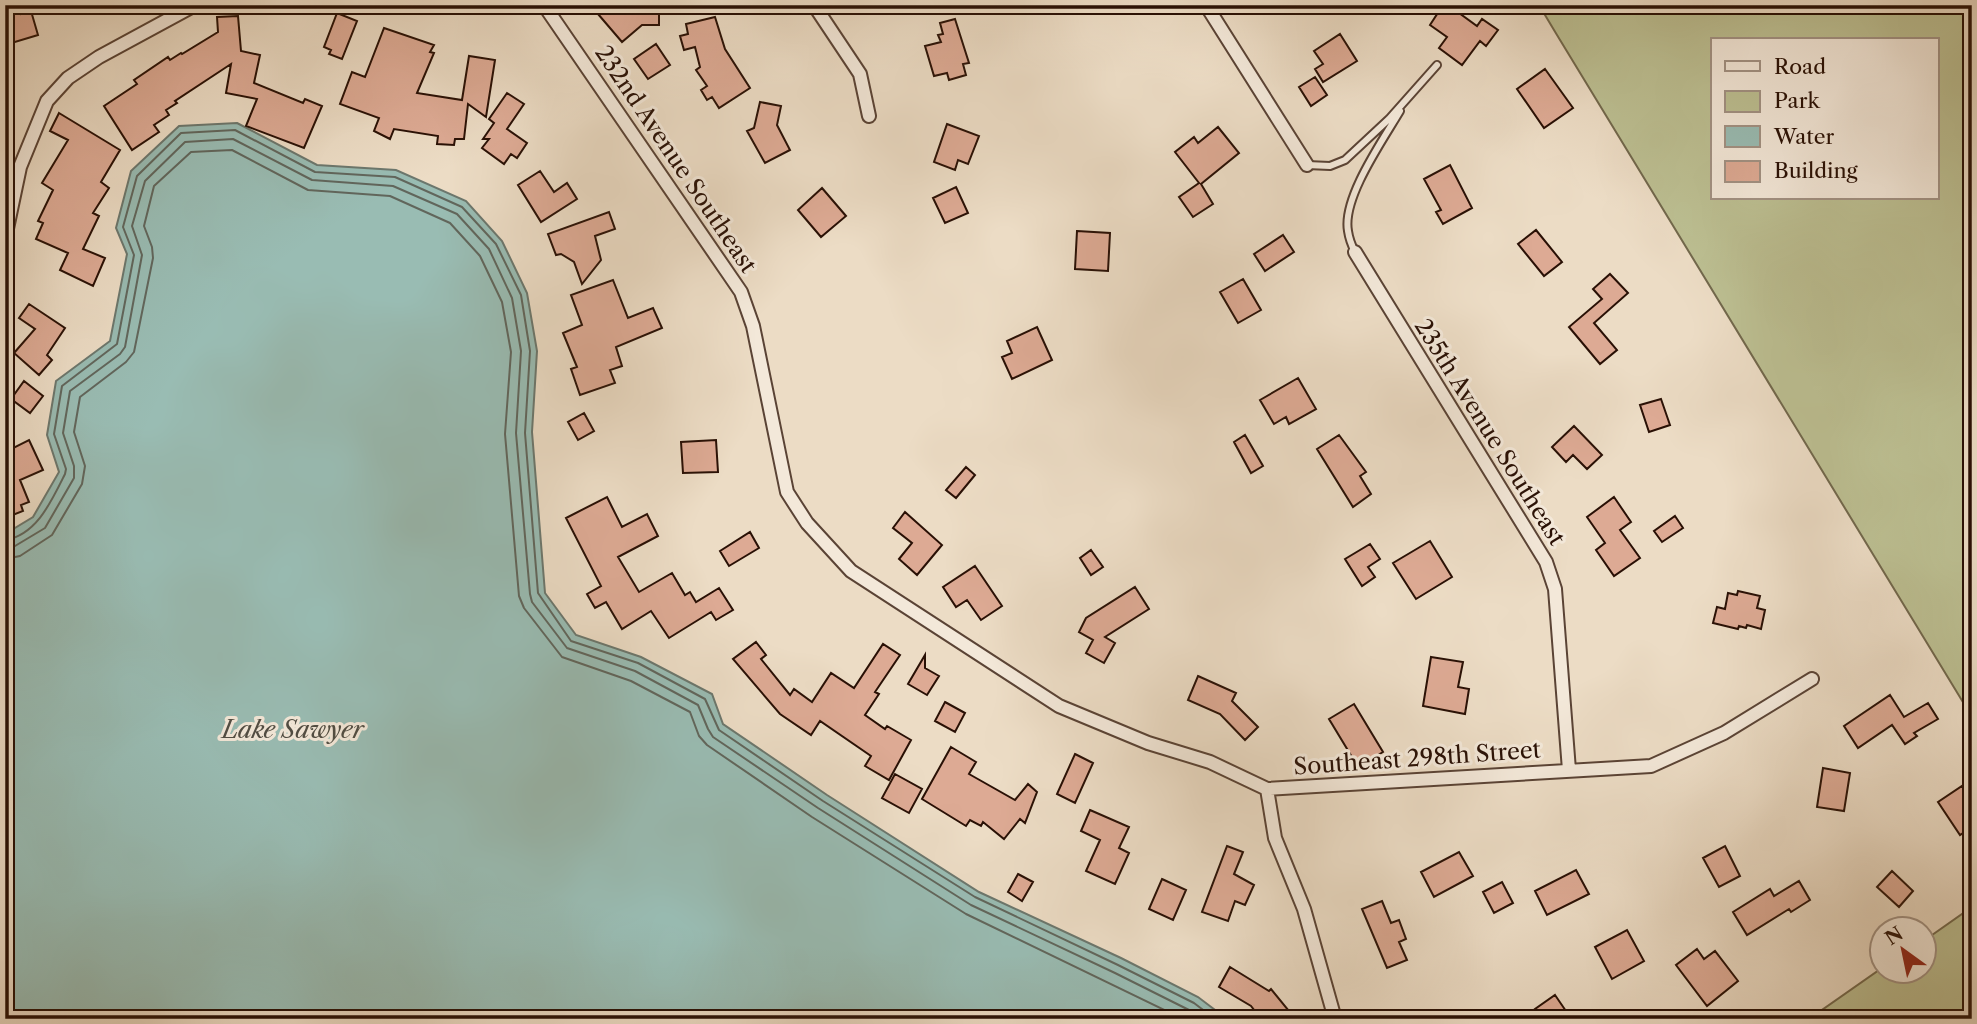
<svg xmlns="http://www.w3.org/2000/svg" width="1977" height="1024" viewBox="0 0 1977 1024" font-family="'Libre Caslon Text',serif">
<rect width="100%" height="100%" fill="#ecdcc5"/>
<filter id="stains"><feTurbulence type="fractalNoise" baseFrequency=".00286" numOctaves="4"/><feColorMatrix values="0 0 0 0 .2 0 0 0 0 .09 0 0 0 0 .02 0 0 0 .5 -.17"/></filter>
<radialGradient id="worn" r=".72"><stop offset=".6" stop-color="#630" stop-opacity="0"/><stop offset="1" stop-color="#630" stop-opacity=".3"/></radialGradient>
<path fill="#bcbf92" stroke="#72684c" stroke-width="2" fill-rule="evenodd" d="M1539 5H1972V717L1557 35ZM1713 40H1937V198H1713Z
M1972 907V1019H1809L1882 968V972H1924L1925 940Z"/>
<path fill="#99bcb3" stroke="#6c776d" stroke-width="2" d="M237 123 317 165 396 170 466 201 502 241 527 293 537 351 532 432 545 593 576 635 641 657 712 694 723 724 827 795 979 892 1121 958 1198 997 1227 1019H5V534L33 517 59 472 47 435 56 381 110 341 127 254 116 228 131 171 179 126Z"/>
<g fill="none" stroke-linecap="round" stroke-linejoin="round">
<path stroke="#61665c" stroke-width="2" d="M5 540C37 535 52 500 65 474L66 469 54 434 62 386 117 344 134 255 123 227 137 176 181 133 235 130 315 172 395 177 462 207 496 244 521 295 530 351 525 433 538 593 571 641 638 663 705 699 719 730 823 801 975 897 1118 965 1194 1003 1215 1019
M5 548 15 546 45 528 74 478V466L63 433 70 391 120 354 125 347 142 255 132 226 145 181 185 142 233 139 312 180 393 186 457 214 489 249 512 298 521 351 516 433 530 594 532 602 567 648 635 671 698 705 708 729 713 737 818 808 971 905 1115 973 1189 1010 1201 1019
M5 559 20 556 52 535 82 484 85 466 74 432 80 397 126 362 134 352 153 258 152 247 144 226 154 186 191 152 232 150 308 190 390 196 450 223 480 256 502 302 511 352 505 434 519 596 524 608 562 657 631 681 690 712 699 736 707 745 812 817 966 914 1183 1019"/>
</g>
<path fill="#ddaa94" stroke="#291005" stroke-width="2" d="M5 5H19L21 14 31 11 38 35 5 45Z
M608 5 659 6V25H642L622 42 598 14Z
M1443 5H1448L1477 26 1482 19 1498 30 1486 46 1480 41 1462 65 1439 48 1447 37 1430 25Z
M337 13 357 21 342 59 329 54 331 50 324 47Z
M238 16 241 51 260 55 254 83 303 103 305 99 322 106 304 148 246 126 257 99 226 93 231 64 175 101 177 103 166 110 169 115 154 125 159 132 132 150 104 106 137 84 134 80 168 57 170 60 181 53 182 54 218 32 217 17Z
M715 17 725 49 750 88 719 108 712 97 707 100 701 90 707 86 696 70 700 67 695 47 684 50 680 36 688 34 686 24Z
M955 19 969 63 963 64 966 75 949 80 947 73 934 76 925 46 941 42 938 35 943 34 940 23Z
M384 28 434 45 430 52 434 53 417 93 462 100 469 56 495 60 486 117 468 104 464 139H455L454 145 437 144 438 136 394 129 390 139 374 131 379 118 340 104 352 72 365 77Z
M1340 34 1357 61 1323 82 1315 69 1323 64 1314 51Z
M656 44 670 65 648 79 634 59Z
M1545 69 1573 108 1544 128 1517 89Z
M1315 77 1327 95 1311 106 1299 87Z
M507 93 524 104 507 129 527 143 517 158 511 154 504 164 482 148 489 139H483L494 123 489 119Z
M760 102 781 106 777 125 790 150 765 163 747 131 754 128Z
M59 113 120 150 101 182 109 188 93 213 99 216 83 249 105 258 93 286 60 270 68 253 36 239 43 223 38 221 53 190 42 183 68 140 50 131Z
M947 124 979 136 968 164 958 160 955 170 934 162Z
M1218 127 1239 153 1201 184 1213 204 1193 217 1179 197 1199 183 1175 152 1194 137 1198 143Z
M1450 165 1472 208 1443 224 1436 212 1441 210 1424 179Z
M540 171 554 192 567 183 577 199 541 222 518 185Z
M956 187 968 213 945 223 933 198Z
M822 188 846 216 821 237 798 210Z
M609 212 615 229 595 236 601 260 582 284 574 262 561 254 556 255 548 234Z
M1536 230 1562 262 1544 276 1518 244Z
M1077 231 1110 233 1108 271 1075 269Z
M1283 235 1294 252 1265 271 1254 254Z
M1610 274 1628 293 1594 323 1617 350 1600 364 1569 327 1602 299 1593 289Z
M1243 279 1261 310 1238 323 1220 292Z
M613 280 628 318 653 308 662 328 616 347 622 366 610 370 615 383 580 395 571 369 577 367 563 333 582 325 571 295Z
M29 304 65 328 47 355 52 360 39 375 14 353 35 329 19 318Z
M1037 327 1052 360 1012 379 1002 357 1012 353 1007 341Z
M1298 378 1316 409 1289 424 1286 417 1274 424 1260 400Z
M24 381 43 396 30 413 11 399Z
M1661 399 1670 425 1649 432 1640 405Z
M584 413 594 431 578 440 568 422Z
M1574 426 1602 455 1587 469 1573 455 1566 462 1552 447Z
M1245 435 1263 466 1251 473 1234 442Z
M1339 435 1366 472 1360 476 1371 494 1353 507 1317 449Z
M29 440 43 470 20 480 29 502 21 505 23 511 5 518V452Z
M716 440 718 472 683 473 681 442Z
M966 467 975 475 956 498 946 490Z
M607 497 622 527 647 514 658 536 618 557 639 592 672 573 685 595 690 592 696 602 719 588 733 610 716 620 711 612 669 638 651 611 622 629 606 602 595 608 587 594 601 586 566 518Z
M1614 497 1631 522 1620 530 1640 558 1614 576 1596 550 1605 543 1587 517Z
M905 512 942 545 917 575 899 559 912 543 893 528Z
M1675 516 1683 528 1662 542 1654 531Z
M750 532 759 548 729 566 720 551Z
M1430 541 1452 577 1416 599 1393 563Z
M1370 544 1380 559 1368 567 1375 577 1362 586 1345 559Z
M1091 550 1103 567 1091 575 1080 558Z
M975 566 1002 606 981 620 967 600 956 607 943 587Z
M1135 587 1149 609 1105 637 1115 643 1104 663 1086 653 1093 640 1079 632 1086 618Z
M1738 591 1760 596 1757 608 1765 610 1761 629 1747 625 1746 628 1739 626 1738 629 1713 623 1717 607 1725 609 1728 593 1737 595Z
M756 642 766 655 761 659 790 695 794 689 812 702 831 673 854 688 883 644 900 655 875 692 879 694 865 715 885 729 887 726 911 740 889 780 865 766 871 756 820 721 811 735 780 714 733 659Z
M925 655V668L939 676 927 695 908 684Z
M1431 657 1463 662 1458 687 1469 689 1465 714 1423 706Z
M1198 676 1236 693 1232 701 1258 727 1245 740 1220 714 1188 700Z
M1890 695 1904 717 1928 703 1938 719 1914 733 1917 736 1905 744 1892 725 1858 748 1844 726Z
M945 702 965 713 955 732 935 721Z
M1354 704 1383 752 1358 767 1329 719Z
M951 747 976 762 969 774 1015 800 1028 784 1037 792 1025 823 1020 819 1004 839 983 822 981 826 970 820 966 826 922 799Z
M1075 754 1093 763 1075 803 1057 794Z
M1823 768 1850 773 1844 811 1817 807Z
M895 774 922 789 909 813 882 798Z
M1962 786 1972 801V827L1960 835 1938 802Z
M1090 810 1129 827 1119 848 1129 853 1115 884 1086 871 1100 840 1081 831Z
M1227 846 1243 852 1234 874 1254 885 1245 905 1235 901 1228 921 1202 912Z
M1725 846 1740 876 1719 887 1703 858Z
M1459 852 1473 876 1434 897 1421 872Z
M1576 870 1589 894 1547 915 1535 891Z
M1892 871 1913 891 1899 907 1877 887Z
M1018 874 1033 882 1022 901 1008 892Z
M1162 879 1186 890 1173 920 1149 909Z
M1799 881 1810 900 1791 912 1789 909 1747 935 1733 912 1770 889 1774 896Z
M1502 882 1513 903 1494 913 1483 892Z
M1382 901 1391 923 1399 920 1406 939 1399 942 1407 960 1387 968 1362 909Z
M1627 930 1644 961 1612 979 1595 947Z
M1697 949 1704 959 1715 951 1738 981 1707 1006 1676 965Z
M1230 967 1269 991 1271 989 1289 1011 1278 1019H1261L1251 1006 1219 987Z
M1555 995 1568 1014 1562 1019H1542L1535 1009Z"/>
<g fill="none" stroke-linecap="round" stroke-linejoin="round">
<defs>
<path id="service" d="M1307 165 1330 166 1345 160 1389 119 1437 65
M1355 252C1352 246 1349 238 1348 231 1342 198 1383 140 1400 111"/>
<path id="minor" d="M544 5 741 292 753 326 787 492 807 523 851 571 1059 706 1148 743 1210 762 1267 789 1275 838 1304 909 1335 1019
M814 5 860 74 869 116
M1206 5 1307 165
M5 238 20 167 47 101 68 78 99 57 195 5
M1355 252 1546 562 1555 589 1569 770
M1267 789 1651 766 1724 733 1812 679"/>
</defs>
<use href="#service" stroke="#5a4335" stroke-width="10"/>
<use href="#minor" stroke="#5a4335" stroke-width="16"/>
<use href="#service" stroke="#f3e8d9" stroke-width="6"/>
<use href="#minor" stroke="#f3e8d9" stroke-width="12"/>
</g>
<g text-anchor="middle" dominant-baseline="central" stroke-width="6" stroke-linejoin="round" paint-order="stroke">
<g font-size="23" fill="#291005" stroke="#f3e8d9">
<text transform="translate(676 159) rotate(56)">232nd Avenue Southeast</text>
<text transform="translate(1490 432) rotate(58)">235th Avenue Southeast</text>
<text transform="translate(1417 758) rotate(-4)">Southeast 298th Street</text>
</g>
<g font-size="24" font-style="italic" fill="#504c42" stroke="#f3e8d9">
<text x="293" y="729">Lake Sawyer</text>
</g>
</g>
<rect width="1977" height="1024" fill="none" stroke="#ecdcc5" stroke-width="28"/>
<rect x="7" y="7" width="1963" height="1010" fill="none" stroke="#291005" stroke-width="3.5"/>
<rect x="14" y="14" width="1949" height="996" fill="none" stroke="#291005" stroke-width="2"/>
<rect x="1711" y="38" width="228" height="161" fill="#f3e8d9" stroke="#a29284" stroke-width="2"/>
<rect x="1725" y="61" width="35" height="10" fill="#f3e8d9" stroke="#a29284" stroke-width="2"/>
<text x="1774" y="74" font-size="21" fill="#291005">Road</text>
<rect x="1725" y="91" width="35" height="21" fill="#bcbf92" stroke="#a29284" stroke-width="2"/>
<text x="1774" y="108" font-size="21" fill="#291005">Park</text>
<rect x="1725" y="126" width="35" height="21" fill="#99bcb3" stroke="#a29284" stroke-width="2"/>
<text x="1774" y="144" font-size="21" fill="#291005">Water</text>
<rect x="1725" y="161" width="35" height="21" fill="#ddaa94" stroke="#a29284" stroke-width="2"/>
<text x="1774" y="178" font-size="21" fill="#291005">Building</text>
<g transform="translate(1903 950) rotate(327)"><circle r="33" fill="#f3e8d9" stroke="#a29284" stroke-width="2"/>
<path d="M0-5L12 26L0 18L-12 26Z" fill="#8f2418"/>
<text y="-10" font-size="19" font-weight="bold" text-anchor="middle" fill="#291005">N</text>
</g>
<rect width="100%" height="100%" filter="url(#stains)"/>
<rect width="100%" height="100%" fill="url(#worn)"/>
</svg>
